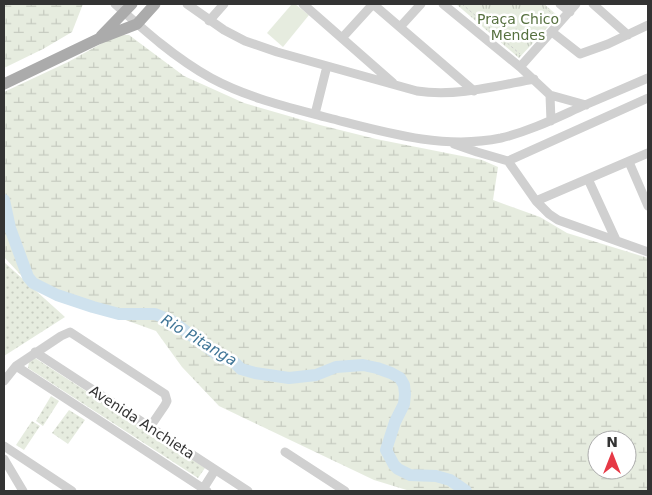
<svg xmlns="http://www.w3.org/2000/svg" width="652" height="495" viewBox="0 0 652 495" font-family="'DejaVu Sans',sans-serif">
<defs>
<pattern id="grass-dots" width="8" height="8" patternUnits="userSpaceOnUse" patternTransform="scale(1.25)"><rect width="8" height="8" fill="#e6ecdf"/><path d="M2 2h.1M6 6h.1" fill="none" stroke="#c6cbc0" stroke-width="1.8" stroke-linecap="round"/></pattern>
<pattern id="wetland-marsh" width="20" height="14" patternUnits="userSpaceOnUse" patternTransform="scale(1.25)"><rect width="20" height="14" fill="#e6ecdf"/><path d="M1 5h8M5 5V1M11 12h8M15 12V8" fill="none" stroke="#c6cbc0"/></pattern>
<pattern id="park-tufts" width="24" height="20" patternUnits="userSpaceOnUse" patternTransform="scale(1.25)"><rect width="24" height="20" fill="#e6ecdf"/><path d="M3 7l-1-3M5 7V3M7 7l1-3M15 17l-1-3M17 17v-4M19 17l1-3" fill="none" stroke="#c6cbc0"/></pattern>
</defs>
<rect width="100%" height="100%" fill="#fff"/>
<path fill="url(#grass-dots)" d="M4 262 65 317 4 356Z
M35 358 205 468 198 478 28 368 29 362Z
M51 396 59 401 43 426 36 421Z
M69 410 85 420 68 444 52 433Z
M32 421 40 426 24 450 16 445Z"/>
<path fill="url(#wetland-marsh)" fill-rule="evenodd" d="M4 4H83L72 32 43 49 4 68Z
M117 35H129L184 76 244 103 320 125 376 139 482 160 498 167 493 200 540 217 567 233 648 258V491H410L374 480 219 406 182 367 156 331 120 318 74 306 32 287 4 257V92L68 62ZM597 440H627V470H597Z"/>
<path fill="url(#park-tufts)" d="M456 4H544L558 16 519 58Z"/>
<path fill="#e6ecdf" d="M292 4H295L309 15 283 47 267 33Z"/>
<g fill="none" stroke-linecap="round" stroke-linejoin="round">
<path stroke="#cfe2ee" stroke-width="12" d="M4 200 10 228 28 277 33 283 57 295 93 307 119 314H155L172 321 219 356 234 362 241 369 255 373 289 378 316 375 336 367 363 365 377 368 391 373 400 378 404 385 405 394 404 404 395 422 386 450 394 465 398 469 410 475 436 476 450 480 466 491"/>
<path stroke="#cdcdcd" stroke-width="1" stroke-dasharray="2.5 2.5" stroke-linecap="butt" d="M462 4 520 54
M541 4 555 16"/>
<path stroke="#d0d0d0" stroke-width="9" d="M115 4C145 31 175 58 211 78 248 98 288 107 329 118 384 132 443 150 501 138 531 131 558 117 585 105 606 96 627 87 648 78
M187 4 224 30 245 41 277 52 417 91C456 97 496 86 534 79
M303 4 393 83
M443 4 520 67 550 95 586 105
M560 4 570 12
M593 4 628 35
M209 21 224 4
M400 27 421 4
M552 32 580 54 608 44 648 25
M342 38 373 4 474 91
M520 67 576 4
M550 95 551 121
M315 114 327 66
M454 144 477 152 508 161 536 201 549 214 558 220 648 252
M508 161 648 98
M629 162 648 206
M588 179 616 240
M536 201 648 153
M35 352 248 491
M16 366 207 491
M4 381 16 366 61 336 70 332 165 394 167 401 165 405 150 427
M4 446 72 491
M285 452 345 491
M4 459 23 491
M203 489 215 470"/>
<path stroke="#ababab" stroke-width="11" d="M101 36 132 4
M4 84 98 39 137 24 155 4"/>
</g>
<g text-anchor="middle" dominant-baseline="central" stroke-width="5" stroke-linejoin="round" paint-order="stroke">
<g font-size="14" fill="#56703f" stroke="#fff">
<text x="518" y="19">Praça Chico<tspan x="518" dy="16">Mendes</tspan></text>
</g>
<g font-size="14" fill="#333" stroke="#fff">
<text transform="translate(142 422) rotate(33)">Avenida Anchieta</text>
</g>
<g font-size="15" font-style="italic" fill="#3f7597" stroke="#fff">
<text transform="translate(199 340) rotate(31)">Rio Pitanga</text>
</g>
</g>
<rect width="652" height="495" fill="none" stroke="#333333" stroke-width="10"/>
<g transform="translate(612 455)"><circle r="24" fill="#ffffff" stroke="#adadad"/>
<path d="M0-4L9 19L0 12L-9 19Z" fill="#e63946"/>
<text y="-8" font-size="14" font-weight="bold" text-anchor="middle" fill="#333333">N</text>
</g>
</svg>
